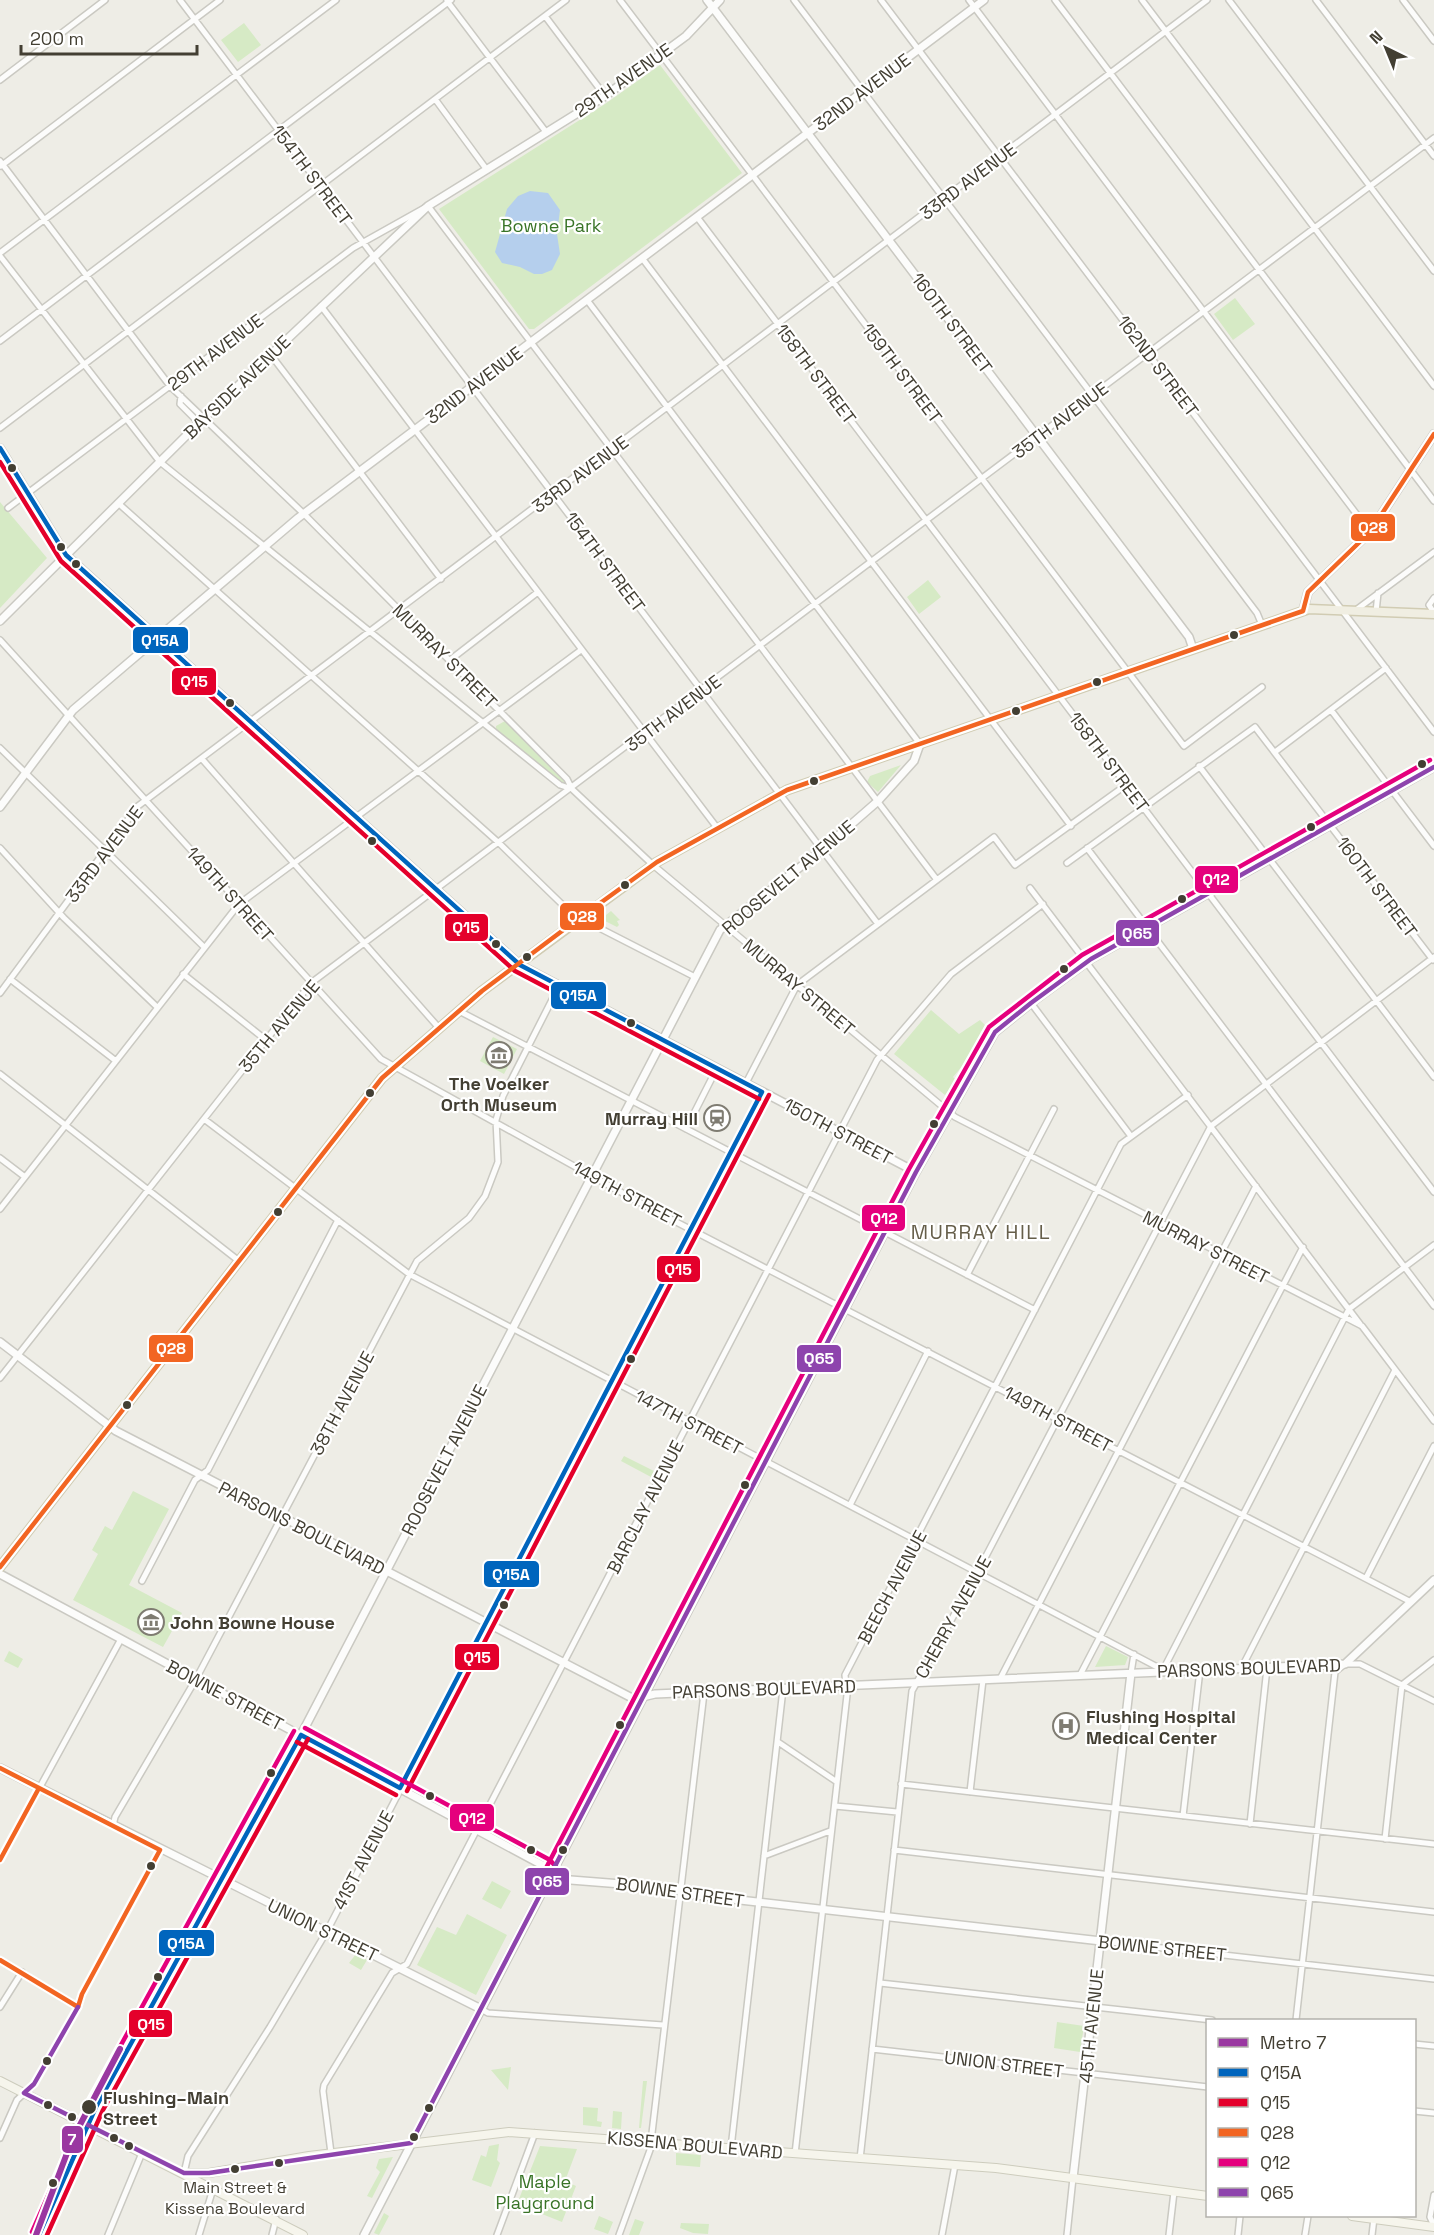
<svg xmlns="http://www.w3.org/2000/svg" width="1434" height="2235" viewBox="0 0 1434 2235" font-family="'Space Grotesk',sans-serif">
<rect width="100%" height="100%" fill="#eeede6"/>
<path fill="#d6eac5" d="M244 23 261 45 238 62 221 40Z
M660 65 742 173 534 329H529L439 209 605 104Z
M1235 298 1255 324 1233 340 1214 314Z
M0 502 47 558 0 608Z
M928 580 941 597 919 614 907 597Z
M505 721 564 781V783H560L496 730V726Z
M901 765 878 792 867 782 870 776Z
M611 911 620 920 617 921 619 925 617 927 601 919Z
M931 1010 959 1034 980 1020 985 1025 964 1064 953 1077 956 1080 945 1095 894 1054Z
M493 1037 517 1049 504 1074 480 1061Z
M624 1456 654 1471 651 1477 621 1461Z
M133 1491 169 1509 129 1585 182 1613 163 1647 73 1600 98 1554 92 1550 105 1526 112 1530Z
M1106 1646 1128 1657 1125 1665 1095 1667Z
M9 1651 23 1659 18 1668 4 1661Z
M492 1881 511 1891 501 1909 482 1899Z
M467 1914 507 1935 476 1995 417 1965 437 1927 456 1935Z
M356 1954 367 1960 361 1970 349 1963Z
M1057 2022 1084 2026 1080 2052 1054 2048Z
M511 2067 508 2090 491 2070Z
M643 2081H647L641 2128H639Z
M583 2107 598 2108 597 2121 602 2122 601 2127 583 2125Z
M613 2111 622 2112 621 2129 612 2128Z
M499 2144 497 2160 500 2163 491 2187 472 2180 481 2155 486 2157 489 2146Z
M540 2146 577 2149 565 2181 576 2186 562 2222 517 2204Z
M676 2153 701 2155 700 2167 676 2165Z
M393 2157 372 2198 367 2196 380 2172 376 2168 379 2159Z
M384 2213 389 2216 379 2235 374 2233Z
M599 2216 613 2222 608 2234 594 2229Z
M635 2219 644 2222 639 2235H629Z
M681 2223 709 2224 708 2234 693 2233 680 2228Z"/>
<path fill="#b5cfed" d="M530 191 548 193 560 210 557 234 560 254 552 270 542 274H534L520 267 502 263 495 252 507 209 518 196Z"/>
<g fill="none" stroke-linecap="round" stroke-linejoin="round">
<defs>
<path id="minor" d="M180 0 878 924
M620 0 1184 746 1262 687
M794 0 1257 613 1262 625
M881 0 1434 732
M969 0 1370 532
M1055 0 1434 501
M1142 0 1434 386
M1229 0 1434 271
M1316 0 1434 156
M1403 0 1434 41
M447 1 546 132
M545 16 605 96
M0 80 105 0
M435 99 487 170
M0 161 170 386 304 514 567 779 572 789 653 865 955 1117 1362 1326 1434 1421
M1 166 220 0
M697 217 1434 1192
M0 253 336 0
M0 256 160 462 560 785 572 789
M642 258 1071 826
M587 300 920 744
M321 306 718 829
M0 341 451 0
M271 355 441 579
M181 396 180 404 199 423
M0 428 566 0
M118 503 499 843 572 914 695 977
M8 508 353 248 428 206 937 880
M1434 598 1429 605 1434 613
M1356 610 1434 552
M1376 612 1378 593
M0 640 381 1059 655 1211 1411 1602
M450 660 538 592
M1331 710 1434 846
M0 748 204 947
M1275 752 1386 668
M202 759 439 1028
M1199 766 1434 1077
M0 848 64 918 157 1007
M1087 848 1434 1306
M1067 863 1255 727 1433 960
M1030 888 1360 1324
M183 974 266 1040
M10 979 116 1061
M0 993 138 806 1207 0
M1031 1003 1130 1135
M459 1011 1035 1310
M0 1074 239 1261
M746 1083 797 985 994 837 1015 865 1126 785
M204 1119 409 1274 1163 1670 1349 1309 1434 1245
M686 1129 717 1068
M0 1158 25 1177
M0 1209 239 904 581 650
M967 1275 1054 1109
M0 1378 311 983 1434 138
M850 1505 928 1351
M1366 1578 1434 1446
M142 1581 195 1480 208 1470 338 1220
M1241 1669 1395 1370
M1131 1673 1134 1654
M1080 1675 1303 1247
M1000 1679 1256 1186
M778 1742 837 1782
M901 1784 1434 1844
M970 1792 983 1680
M835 1806 897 1812
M1183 1816 1200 1670
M1250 1824 1267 1668
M113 1826 115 1817 196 1679 417 1261 469 1218 485 1196 498 1162 496 1120 503 1096 559 986
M1385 1839 1402 1685 1434 1660
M894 1850 1434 1912
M764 1856 830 1831
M0 1860 121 1639
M1101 1941 1434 1979
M0 1960 78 2007
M880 1983 1212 2020
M0 2007 22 1972
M481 2009 488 2013 663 2025
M1296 2020 1335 1672 1345 1664H1360L1434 1701
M1414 2044 1434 2046
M872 2049 1208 2087
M1414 2111 1434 2113
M0 2138 17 2100 34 2084 78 2007 82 1994 160 1850
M731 2148 783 1689
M331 2153 323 2091 324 2085 392 1973 407 1964 877 1060 951 974 1043 904
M795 2154 847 1695 845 1675 1121 1144 1188 1095
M860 2159 912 1691 975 1577 1211 1126 1434 957
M184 2173 188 2156 270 2027 327 1931 762 1092
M1434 2195 1430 2217 1434 2226
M108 2235 142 2153
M199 2235 213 2189
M272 2235 276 2219
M497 2235 535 2133
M619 2235 650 2150 704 1693
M942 2235 955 2165
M1067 2235 1073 2178
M1169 2235 1174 2192
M1238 2235 1240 2216
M1305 2235 1308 2216
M1372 2235 1374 2218"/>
<path id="tertiary" d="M707 0 1189 637 1193 649
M0 448 66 555 520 965 916 1172
M1303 611 1308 592 1370 532 1434 434
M0 621 204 418 428 206 605 96 686 36 720 0
M0 807 73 710 298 518 984 0
M0 1342 116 1431 634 1699 655 1694 1345 1664 1434 1580
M0 1574 546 1867 558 1879 672 1888 687 1894 1101 1941
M0 1768 481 2009
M87 2125 301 1735 720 930 823 849 878 801 914 761 920 744
M1073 2178 1131 1673
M364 2235 916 1172 995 1032 1031 1003 1091 959 1434 767"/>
<path id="secondary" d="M0 2081 303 2235
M184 2173H209L309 2156 509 2132 996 2168 1208 2196
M1352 2216 1434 2227
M39 2235 87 2125"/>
<path id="primary" d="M0 1567 382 1078 482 991 657 862 787 790 1309 609 1434 614"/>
</defs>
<use href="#minor" stroke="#cac9c2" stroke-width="8"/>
<use href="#tertiary" stroke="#cac9c2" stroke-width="10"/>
<use href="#secondary" stroke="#cdccbd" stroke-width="10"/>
<use href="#primary" stroke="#d1ccb3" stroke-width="11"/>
<use href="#minor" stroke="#fcfcfb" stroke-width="5"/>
<use href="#tertiary" stroke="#fcfcfb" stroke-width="7"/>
<use href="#secondary" stroke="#f6f5ec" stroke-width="8"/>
<use href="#primary" stroke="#f0eee2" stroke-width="8"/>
<defs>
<path id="bus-1" d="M0 448 66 555 520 965 762 1092
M301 1735 400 1788
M400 1788 762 1092
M39 2235 96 2107 301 1735"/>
<path id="bus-2" d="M0 462 61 561 515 971 759 1099
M297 1742 396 1795
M407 1791 769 1095
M47 2235 103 2110 308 1739"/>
<path id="bus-3" d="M1303 611 1308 592 1370 532 1434 434
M0 1567 382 1078 482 991 574 922 657 862 787 790 1303 611
M0 1768 160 1850
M0 1860 39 1788
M0 1960 78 2007
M78 2007 82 1994 160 1850"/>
<path id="bus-4" d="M305 1728 550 1860 557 1868
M545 1870 909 1169 989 1027 1082 955 1430 760
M32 2232 89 2103 294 1731"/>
<path id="bus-5" d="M24 2093 184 2173H209L411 2143
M24 2093 34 2084 78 2007
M411 2143 916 1172 995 1032 1031 1003 1091 959 1434 767"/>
</defs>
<use href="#bus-1" stroke="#fff" stroke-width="9"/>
<use href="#bus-2" stroke="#fff" stroke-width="9"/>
<use href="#bus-3" stroke="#fff" stroke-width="9"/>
<use href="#bus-4" stroke="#fff" stroke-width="9"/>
<use href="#bus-5" stroke="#fff" stroke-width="9"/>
<use href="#bus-1" stroke="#0065bd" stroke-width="4.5"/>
<use href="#bus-2" stroke="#e4002b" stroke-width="4.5"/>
<use href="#bus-3" stroke="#f26522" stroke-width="4.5"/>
<use href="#bus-4" stroke="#e5007d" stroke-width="4.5"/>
<use href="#bus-5" stroke="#8e44ad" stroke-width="4.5"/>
<defs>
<path id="metro-1" d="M36 2235 72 2140 120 2049"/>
</defs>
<use href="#metro-1" stroke="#fff" stroke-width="10"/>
<use href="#metro-1" stroke="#9a38a1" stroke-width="6"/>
</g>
<defs>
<symbol id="museum-ring" viewBox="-11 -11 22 22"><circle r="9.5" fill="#fff" stroke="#7f7c72" stroke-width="1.5"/><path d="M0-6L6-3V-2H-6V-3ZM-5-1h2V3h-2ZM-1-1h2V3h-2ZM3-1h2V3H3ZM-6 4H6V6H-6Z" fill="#7f7c72"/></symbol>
<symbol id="station-ring" viewBox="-11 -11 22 22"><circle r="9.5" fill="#fff" stroke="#7f7c72" stroke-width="1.5"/><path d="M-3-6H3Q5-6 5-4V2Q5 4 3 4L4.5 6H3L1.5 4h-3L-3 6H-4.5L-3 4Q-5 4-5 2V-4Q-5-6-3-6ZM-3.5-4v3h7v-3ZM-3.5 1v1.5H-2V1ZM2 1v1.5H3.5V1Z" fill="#7f7c72"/></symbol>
<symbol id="hospital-ring" viewBox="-11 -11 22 22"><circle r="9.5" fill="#fff" stroke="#7f7c72" stroke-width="1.5"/><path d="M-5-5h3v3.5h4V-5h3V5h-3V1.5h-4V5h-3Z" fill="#7f7c72"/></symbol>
</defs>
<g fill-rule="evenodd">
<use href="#museum-ring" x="484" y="1040" width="30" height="30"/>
<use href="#station-ring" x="702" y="1103" width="30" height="30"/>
<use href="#museum-ring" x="136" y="1607" width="30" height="30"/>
<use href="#hospital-ring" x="1051" y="1711" width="30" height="30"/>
</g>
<g fill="#433f33" stroke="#fff" stroke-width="2">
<circle cx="12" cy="468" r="5"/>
<circle cx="61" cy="547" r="5"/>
<circle cx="76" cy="564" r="5"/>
<circle cx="1234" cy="635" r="5"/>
<circle cx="1097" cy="682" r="5"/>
<circle cx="230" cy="703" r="5"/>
<circle cx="1016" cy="711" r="5"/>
<circle cx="1422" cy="764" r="5"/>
<circle cx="814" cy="781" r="5"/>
<circle cx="1311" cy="827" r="5"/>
<circle cx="372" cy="841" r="5"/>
<circle cx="625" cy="885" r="5"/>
<circle cx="1182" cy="899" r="5"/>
<circle cx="496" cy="944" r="5"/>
<circle cx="527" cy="957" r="5"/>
<circle cx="1064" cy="969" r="5"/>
<circle cx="631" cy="1023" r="5"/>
<circle cx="370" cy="1093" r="5"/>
<circle cx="934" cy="1124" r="5"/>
<circle cx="278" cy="1212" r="5"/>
<circle cx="631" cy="1359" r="5"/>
<circle cx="127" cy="1405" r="5"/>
<circle cx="745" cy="1485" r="5"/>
<circle cx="504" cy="1605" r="5"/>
<circle cx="620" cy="1725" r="5"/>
<circle cx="271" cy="1773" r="5"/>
<circle cx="430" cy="1796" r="5"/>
<circle cx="531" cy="1850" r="5"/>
<circle cx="563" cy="1850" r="5"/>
<circle cx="151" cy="1866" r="5"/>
<circle cx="158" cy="1977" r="5"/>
<circle cx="47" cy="2061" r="5"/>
<circle cx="48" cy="2105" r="5"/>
<circle cx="89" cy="2107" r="8"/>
<circle cx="429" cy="2108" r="5"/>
<circle cx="72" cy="2117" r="5"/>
<circle cx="414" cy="2137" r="5"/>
<circle cx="114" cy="2138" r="5"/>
<circle cx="129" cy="2146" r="5"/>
<circle cx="279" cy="2163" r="5"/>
<circle cx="235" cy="2169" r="5"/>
<circle cx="53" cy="2183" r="5"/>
</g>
<g text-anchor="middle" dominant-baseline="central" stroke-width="4.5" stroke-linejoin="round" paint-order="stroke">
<g font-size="16" fill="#433f33" stroke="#fff">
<text x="235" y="2187">Main Street &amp;<tspan x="235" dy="21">Kissena Boulevard</tspan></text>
</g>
<g font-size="18" fill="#433f33" stroke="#fff">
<text transform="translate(623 80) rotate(-35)">29TH AVENUE</text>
<text transform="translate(862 92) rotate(-37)">32ND AVENUE</text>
<text transform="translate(312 175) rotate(53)">154TH STREET</text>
<text transform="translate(968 181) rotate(-37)">33RD AVENUE</text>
<text transform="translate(952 323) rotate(53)">160TH STREET</text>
<text transform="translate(215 352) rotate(-37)">29TH AVENUE</text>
<text transform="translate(1158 366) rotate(53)">162ND STREET</text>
<text transform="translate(902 373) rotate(53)">159TH STREET</text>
<text transform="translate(816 374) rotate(53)">158TH STREET</text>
<text transform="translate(474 385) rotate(-37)">32ND AVENUE</text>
<text transform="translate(237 387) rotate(-44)">BAYSIDE AVENUE</text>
<text transform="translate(1060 420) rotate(-37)">35TH AVENUE</text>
<text transform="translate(580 474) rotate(-37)">33RD AVENUE</text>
<text transform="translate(605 562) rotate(53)">154TH STREET</text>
<text transform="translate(445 656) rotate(45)">MURRAY STREET</text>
<text transform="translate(673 713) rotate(-37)">35TH AVENUE</text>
<text transform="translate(1109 762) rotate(53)">158TH STREET</text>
<text transform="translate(104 854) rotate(-53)">33RD AVENUE</text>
<text transform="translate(788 877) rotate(-40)">ROOSEVELT AVENUE</text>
<text transform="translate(1377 887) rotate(53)">160TH STREET</text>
<text transform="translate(230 894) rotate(48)">149TH STREET</text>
<text transform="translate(799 987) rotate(40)">MURRAY STREET</text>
<text transform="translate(279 1026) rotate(-50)">35TH AVENUE</text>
<text transform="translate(838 1131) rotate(28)">150TH STREET</text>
<text transform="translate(627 1194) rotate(28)">149TH STREET</text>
<text transform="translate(1206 1247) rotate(27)">MURRAY STREET</text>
<text transform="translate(342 1403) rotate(-62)">38TH AVENUE</text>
<text transform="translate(1058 1419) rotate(28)">149TH STREET</text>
<text transform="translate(689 1422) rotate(28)">147TH STREET</text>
<text transform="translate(444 1460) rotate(-63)">ROOSEVELT AVENUE</text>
<text transform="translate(645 1507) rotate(-63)">BARCLAY AVENUE</text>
<text transform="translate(302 1528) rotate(27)">PARSONS BOULEVARD</text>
<text transform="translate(892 1587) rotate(-62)">BEECH AVENUE</text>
<text transform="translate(953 1617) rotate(-61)">CHERRY AVENUE</text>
<text transform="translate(1249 1668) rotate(-2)">PARSONS BOULEVARD</text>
<text transform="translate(764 1689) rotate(-2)">PARSONS BOULEVARD</text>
<text transform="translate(225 1695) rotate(28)">BOWNE STREET</text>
<text transform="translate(363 1860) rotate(-62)">41ST AVENUE</text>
<text transform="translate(680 1892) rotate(8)">BOWNE STREET</text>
<text transform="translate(323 1930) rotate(26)">UNION STREET</text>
<text transform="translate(1162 1948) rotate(6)">BOWNE STREET</text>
<text transform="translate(1091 2026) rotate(-84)">45TH AVENUE</text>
<text transform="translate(1004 2064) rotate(7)">UNION STREET</text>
<text transform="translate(695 2145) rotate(5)">KISSENA BOULEVARD</text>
</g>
<g font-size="18" fill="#397427" stroke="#fff">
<text x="551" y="225">Bowne Park</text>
<text x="545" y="2181">Maple<tspan x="545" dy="21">Playground</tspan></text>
</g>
<g font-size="18" font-weight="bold" fill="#433f33" stroke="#fff" text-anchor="start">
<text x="499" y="1083" text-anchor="middle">The Voelker<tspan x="499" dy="21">Orth Museum</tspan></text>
<text x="698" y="1118" text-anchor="end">Murray Hill</text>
<text x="170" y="1622">John Bowne House</text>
<text x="1086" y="1716">Flushing Hospital<tspan x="1086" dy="21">Medical Center</tspan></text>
</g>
<g font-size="18" font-weight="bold" fill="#433f33" stroke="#fff" text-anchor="start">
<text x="103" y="2097">Flushing–Main<tspan x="103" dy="21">Street</tspan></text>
</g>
<g font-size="20" letter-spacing="1.5" fill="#665f4a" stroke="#fff">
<text x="981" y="1232">MURRAY HILL</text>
</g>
</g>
<g stroke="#fff" stroke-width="2">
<rect x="1350" y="513" width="46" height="29" rx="6" fill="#f26522"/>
<rect x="132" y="626" width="57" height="28" rx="6" fill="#0065bd"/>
<rect x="171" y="667" width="46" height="29" rx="6" fill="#e4002b"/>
<rect x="1194" y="865" width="45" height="29" rx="6" fill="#e5007d"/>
<rect x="559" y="902" width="46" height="29" rx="6" fill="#f26522"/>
<rect x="444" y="913" width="45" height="29" rx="6" fill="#e4002b"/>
<rect x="1115" y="919" width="45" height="28" rx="6" fill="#8e44ad"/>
<rect x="550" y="981" width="57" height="29" rx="6" fill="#0065bd"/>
<rect x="861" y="1204" width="45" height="28" rx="6" fill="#e5007d"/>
<rect x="656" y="1255" width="45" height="28" rx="6" fill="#e4002b"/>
<rect x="148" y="1334" width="46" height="29" rx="6" fill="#f26522"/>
<rect x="796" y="1344" width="46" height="29" rx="6" fill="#8e44ad"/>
<rect x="483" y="1560" width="57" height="28" rx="6" fill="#0065bd"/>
<rect x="454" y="1643" width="46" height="28" rx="6" fill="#e4002b"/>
<rect x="449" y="1803" width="46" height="29" rx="6" fill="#e5007d"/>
<rect x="524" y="1867" width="46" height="29" rx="6" fill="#8e44ad"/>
<rect x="158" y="1929" width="57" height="28" rx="6" fill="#0065bd"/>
<rect x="128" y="2009" width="45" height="29" rx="6" fill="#e4002b"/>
<rect x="61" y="2125" width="23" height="29" rx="6" fill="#9a38a1"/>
</g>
<g font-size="16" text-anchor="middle" font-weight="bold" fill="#fff">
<text x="1373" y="533">Q28</text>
<text x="160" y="646">Q15A</text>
<text x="194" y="687">Q15</text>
<text x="1216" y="885">Q12</text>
<text x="582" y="922">Q28</text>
<text x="466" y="933">Q15</text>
<text x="1137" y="939">Q65</text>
<text x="578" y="1001">Q15A</text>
<text x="884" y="1224">Q12</text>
<text x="678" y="1275">Q15</text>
<text x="171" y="1354">Q28</text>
<text x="819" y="1364">Q65</text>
<text x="511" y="1580">Q15A</text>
<text x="477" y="1663">Q15</text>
<text x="472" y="1824">Q12</text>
<text x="547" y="1887">Q65</text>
<text x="186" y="1949">Q15A</text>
<text x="151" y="2030">Q15</text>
<text x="72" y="2145">7</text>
</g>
<rect x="1206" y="2019" width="210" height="198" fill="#ffffff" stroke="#b4b2ad" stroke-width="1.5"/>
<rect x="1218" y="2038" width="30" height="9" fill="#9a38a1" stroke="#b4b2ad" stroke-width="1.5"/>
<text x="1260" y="2049" font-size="18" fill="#433f33">Metro 7</text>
<rect x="1218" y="2068" width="30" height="9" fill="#0065bd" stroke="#b4b2ad" stroke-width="1.5"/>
<text x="1260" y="2079" font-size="18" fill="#433f33">Q15A</text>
<rect x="1218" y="2098" width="30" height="9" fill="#e4002b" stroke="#b4b2ad" stroke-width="1.5"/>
<text x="1260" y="2109" font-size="18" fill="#433f33">Q15</text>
<rect x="1218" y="2128" width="30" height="9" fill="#f26522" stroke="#b4b2ad" stroke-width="1.5"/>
<text x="1260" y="2139" font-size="18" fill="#433f33">Q28</text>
<rect x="1218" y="2158" width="30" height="9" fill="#e5007d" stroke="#b4b2ad" stroke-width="1.5"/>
<text x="1260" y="2169" font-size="18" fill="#433f33">Q12</text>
<rect x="1218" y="2188" width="30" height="9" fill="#8e44ad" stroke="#b4b2ad" stroke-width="1.5"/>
<text x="1260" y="2199" font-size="18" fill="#433f33">Q65</text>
<g transform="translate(1386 48) rotate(317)" stroke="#ffffff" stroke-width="4.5" paint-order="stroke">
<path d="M0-4.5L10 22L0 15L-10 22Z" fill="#433f33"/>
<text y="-9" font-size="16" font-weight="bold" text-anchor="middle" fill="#433f33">N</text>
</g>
<path d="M21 45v9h176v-9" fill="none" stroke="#433f33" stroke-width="3"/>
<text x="30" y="45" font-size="18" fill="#433f33" stroke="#ffffff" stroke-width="4.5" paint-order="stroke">200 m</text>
</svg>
